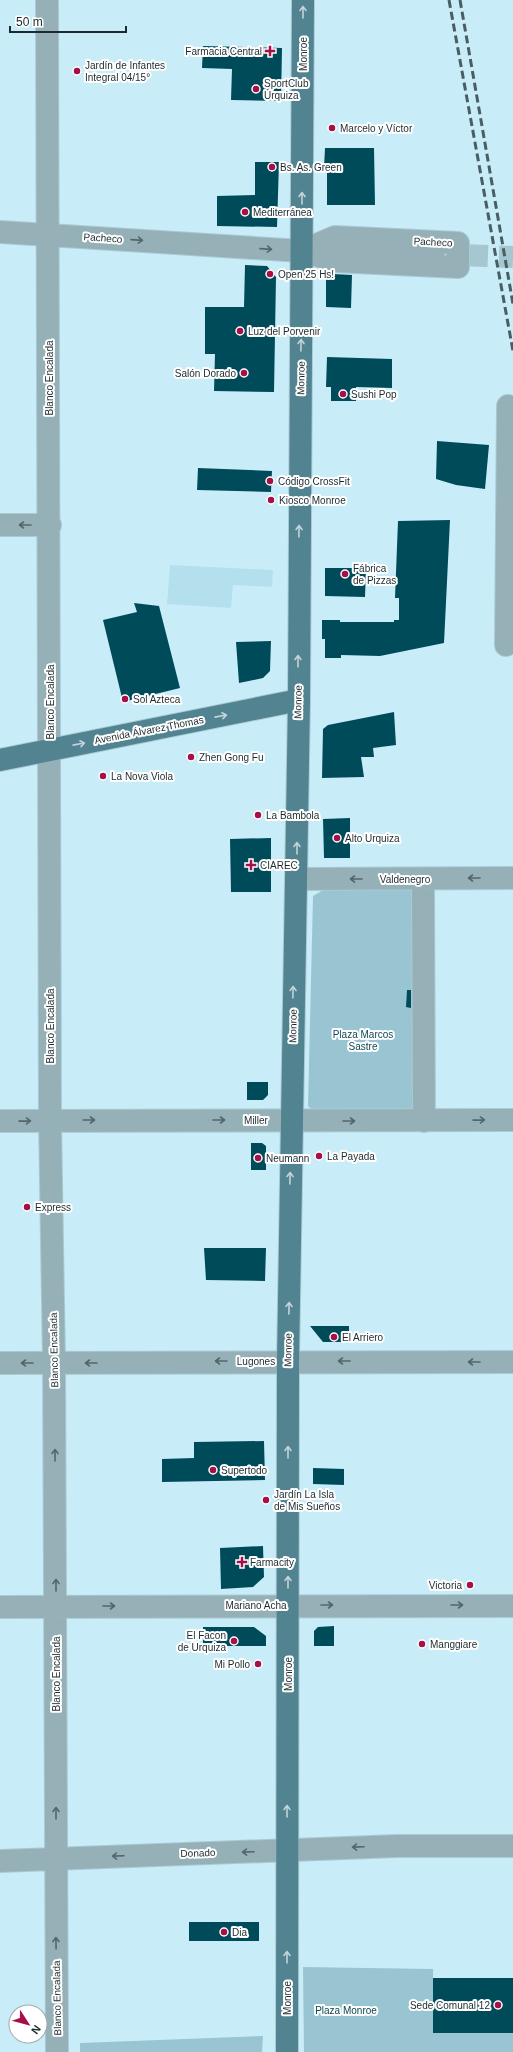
<svg xmlns="http://www.w3.org/2000/svg" width="513" height="2052" viewBox="0 0 513 2052" font-family="Arial,sans-serif">
<rect width="100%" height="100%" fill="#c9edf8"/>
<path fill="#b4dfed" d="M170 565 273 570 272 587 233 585 231 608 167 604Z"/>
<path fill="#99c5d2" d="M419 888 415 1110 315 1112 308 1106 313 896 325 889Z
M303 1967 433 1969V2033H513V2052H304Z
M263 2036 262 2052H80V2043Z"/>
<path fill="#004b5a" d="M203 46 282 48 281 101 231 100 232 69 202 68Z
M325 148H374L375 205H327V168H324Z
M255 162H279L277 227 217 226V196L255 195Z
M245 265 267 266 276 277 274 392 214 391 215 354H205V307H244Z
M333 274 352 275 351 308 326 307V279Z
M327 357 392 359V388L356 387V401H331V387H326Z
M437 441 489 445 485 489 456 485 436 479Z
M198 468 272 471 271 492 197 490Z
M450 520 444 643 380 656 341 655V658H325V639H322V620H340V622H394V620H399V598H395L398 521Z
M325 568H366L365 597 325 596Z
M134 603 159 606 180 688 123 702 103 620 137 612Z
M271 641 270 671 263 678 239 683 236 642Z
M394 712 396 745 373 748 374 757H361L364 777 322 778 323 729 328 725Z
M350 818V858H324L323 819Z
M271 838V892H231L230 839Z
M407 990H411V1008L406 1007Z
M247 1082H268V1095L263 1100H247Z
M251 1143H262L266 1146V1170H251Z
M204 1248H266L265 1281 206 1280Z
M310 1326H349V1342H323Z
M264 1441 265 1480 162 1482V1459L194 1458V1442Z
M313 1468 344 1469V1485L313 1484Z
M263 1546 264 1577 253 1587 221 1589 220 1548Z
M334 1626V1646H314V1631L318 1627Z
M203 1627H254L266 1636V1646H203Z
M189 1922H259V1941H189Z
M433 1978H513V2033H433Z"/>
<g fill="none" stroke-linecap="round" stroke-linejoin="round">
<path stroke="#a6c6d0" stroke-width="22" stroke-dasharray="22 11" stroke-linecap="butt" d="M433 254 513 257"/>
<defs>
<path id="minor" d="M47 0 50 1120 54 1363 57 2052
M0 232 302 251 334 250 433 254
M335 237 458 243V267L335 261 302 251Z
M0 525H50
M506 645 508 406
M296 879 513 878
M423 879 424 1121
M0 1121 513 1120
M0 1363 513 1362
M0 1607 513 1606
M0 1861 397 1846H513"/>
<path id="major" d="M0 760 299 700
M287 2052 288 1361 299 700 303 0"/>
</defs>
<use href="#minor" stroke="#aacad4" stroke-width="24"/>
<use href="#major" stroke="#aacad4" stroke-width="24"/>
<use href="#minor" stroke="#96b0b8" stroke-width="22"/>
<use href="#major" stroke="#518391" stroke-width="22"/>
<path stroke="#495d63" stroke-width="3" stroke-dasharray="8 4" stroke-linecap="butt" d="M449 0 513 351
M460 0 513 304"/>
</g>
<defs><path id="oneway-shaft" d="M-6 0H5M1.5-3L5.5 0L1.5 3" fill="none" stroke-width="1.6" stroke-linecap="round" stroke-linejoin="round"/></defs>
<g stroke="#c2d4d8">
<use href="#oneway-shaft" transform="translate(303 12) rotate(-90)"/>
<use href="#oneway-shaft" transform="translate(302 198) rotate(-90)"/>
<use href="#oneway-shaft" transform="translate(301 345) rotate(-89)"/>
<use href="#oneway-shaft" transform="translate(299 531) rotate(-89)"/>
<use href="#oneway-shaft" transform="translate(298 661) rotate(-90)"/>
<use href="#oneway-shaft" transform="translate(221 716) rotate(-11)"/>
<use href="#oneway-shaft" transform="translate(79 744) rotate(-11)"/>
<use href="#oneway-shaft" transform="translate(297 848) rotate(-90)"/>
<use href="#oneway-shaft" transform="translate(293 992) rotate(-89)"/>
<use href="#oneway-shaft" transform="translate(290 1178) rotate(-89)"/>
<use href="#oneway-shaft" transform="translate(289 1308) rotate(-89)"/>
<use href="#oneway-shaft" transform="translate(288 1452) rotate(-90)"/>
<use href="#oneway-shaft" transform="translate(288 1582) rotate(-90)"/>
<use href="#oneway-shaft" transform="translate(287 1811) rotate(-90)"/>
<use href="#oneway-shaft" transform="translate(287 1957) rotate(-90)"/>
</g>
<g stroke="#53666c">
<use href="#oneway-shaft" transform="translate(137 240) rotate(4)"/>
<use href="#oneway-shaft" transform="translate(266 249) rotate(4)"/>
<use href="#oneway-shaft" transform="translate(25 525) rotate(180)"/>
<use href="#oneway-shaft" transform="translate(474 878) rotate(180)"/>
<use href="#oneway-shaft" transform="translate(356 879) rotate(180)"/>
<use href="#oneway-shaft" transform="translate(89 1120)"/>
<use href="#oneway-shaft" transform="translate(219 1120)"/>
<use href="#oneway-shaft" transform="translate(479 1120) rotate(-1)"/>
<use href="#oneway-shaft" transform="translate(25 1121) rotate(-1)"/>
<use href="#oneway-shaft" transform="translate(349 1121)"/>
<use href="#oneway-shaft" transform="translate(221 1361) rotate(180)"/>
<use href="#oneway-shaft" transform="translate(344 1361) rotate(-180)"/>
<use href="#oneway-shaft" transform="translate(474 1362) rotate(-180)"/>
<use href="#oneway-shaft" transform="translate(27 1363) rotate(180)"/>
<use href="#oneway-shaft" transform="translate(91 1363) rotate(180)"/>
<use href="#oneway-shaft" transform="translate(55 1455) rotate(-90)"/>
<use href="#oneway-shaft" transform="translate(56 1585) rotate(-90)"/>
<use href="#oneway-shaft" transform="translate(327 1605)"/>
<use href="#oneway-shaft" transform="translate(457 1605)"/>
<use href="#oneway-shaft" transform="translate(109 1606)"/>
<use href="#oneway-shaft" transform="translate(56 1813) rotate(-90)"/>
<use href="#oneway-shaft" transform="translate(358 1847) rotate(178)"/>
<use href="#oneway-shaft" transform="translate(248 1852) rotate(178)"/>
<use href="#oneway-shaft" transform="translate(118 1856) rotate(178)"/>
<use href="#oneway-shaft" transform="translate(56 1943) rotate(-91)"/>
</g>
<g fill="#a60f47" stroke="#fff" stroke-width="1.5">
<path d="M268 45h4v4h4v4h-4v4h-4v-4h-4v-4h4z"/>
<circle cx="77" cy="71" r="4"/>
<circle cx="256" cy="89" r="4"/>
<circle cx="332" cy="128" r="4"/>
<circle cx="272" cy="167" r="4"/>
<circle cx="245" cy="212" r="4"/>
<circle cx="270" cy="274" r="4"/>
<circle cx="240" cy="331" r="4"/>
<circle cx="244" cy="373" r="4"/>
<circle cx="343" cy="394" r="4"/>
<circle cx="270" cy="481" r="4"/>
<circle cx="271" cy="500" r="4"/>
<circle cx="345" cy="574" r="4"/>
<circle cx="125" cy="699" r="4"/>
<circle cx="191" cy="757" r="4"/>
<circle cx="103" cy="776" r="4"/>
<circle cx="258" cy="815" r="4"/>
<circle cx="337" cy="838" r="4"/>
<path d="M249 859h4v4h4v4h-4v4h-4v-4h-4v-4h4z"/>
<circle cx="319" cy="1156" r="4"/>
<circle cx="258" cy="1158" r="4"/>
<circle cx="27" cy="1207" r="4"/>
<circle cx="334" cy="1337" r="4"/>
<circle cx="213" cy="1470" r="4"/>
<circle cx="266" cy="1500" r="4"/>
<path d="M240 1556h4v4h4v4h-4v4h-4v-4h-4v-4h4z"/>
<circle cx="470" cy="1585" r="4"/>
<circle cx="234" cy="1641" r="4"/>
<circle cx="422" cy="1644" r="4"/>
<circle cx="258" cy="1664" r="4"/>
<circle cx="224" cy="1932" r="4"/>
<circle cx="498" cy="2005" r="4"/>
</g>
<g text-anchor="middle" dominant-baseline="central" stroke-width="4" stroke-linejoin="round" paint-order="stroke">
<g font-size="10" fill="#1c2a2e" stroke="#fff" text-anchor="start">
<text x="262" y="51" text-anchor="end">Farmacia Central</text>
<text x="85" y="65">Jardín de Infantes<tspan x="85" dy="12">Integral 04/15°</tspan></text>
<text x="264" y="83">SportClub<tspan x="264" dy="12">Urquiza</tspan></text>
<text x="340" y="128">Marcelo y Víctor</text>
<text x="280" y="167">Bs. As. Green</text>
<text x="253" y="212">Mediterránea</text>
<text x="278" y="274">Open 25 Hs!</text>
<text x="248" y="331">Luz del Porvenir</text>
<text x="236" y="373" text-anchor="end">Salón Dorado</text>
<text x="351" y="394">Sushi Pop</text>
<text x="278" y="481">Código CrossFit</text>
<text x="279" y="500">Kiosco Monroe</text>
<text x="353" y="568">Fábrica<tspan x="353" dy="12">de Pizzas</tspan></text>
<text x="133" y="699">Sol Azteca</text>
<text x="199" y="757">Zhen Gong Fu</text>
<text x="111" y="776">La Nova Viola</text>
<text x="266" y="815">La Bambola</text>
<text x="345" y="838">Alto Urquiza</text>
<text x="260" y="865">CIAREC</text>
<text x="327" y="1156">La Payada</text>
<text x="266" y="1158">Neumann</text>
<text x="35" y="1207">Express</text>
<text x="342" y="1337">El Arriero</text>
<text x="221" y="1470">Supertodo</text>
<text x="274" y="1494">Jardín La Isla<tspan x="274" dy="12">de Mis Sueños</tspan></text>
<text x="250" y="1562">Farmacity</text>
<text x="462" y="1585" text-anchor="end">Victoria</text>
<text x="226" y="1635" text-anchor="end">El Facon<tspan x="226" dy="12">de Urquiza</tspan></text>
<text x="430" y="1644">Manggiare</text>
<text x="250" y="1664" text-anchor="end">Mi Pollo</text>
<text x="232" y="1932">Dia</text>
<text x="490" y="2005" text-anchor="end">Sede Comunal 12</text>
</g>
<g font-size="10" fill="#1c2a2e" stroke="#fff">
<text transform="translate(303 54) rotate(-90)">Monroe</text>
<text transform="translate(103 238) rotate(4)">Pacheco</text>
<text transform="translate(433 242) rotate(3)">Pacheco</text>
<text transform="translate(49 378) rotate(-90)">Blanco Encalada</text>
<text transform="translate(301 378) rotate(-89)">Monroe</text>
<text transform="translate(50 702) rotate(-90)">Blanco Encalada</text>
<text transform="translate(298 702) rotate(-89)">Monroe</text>
<text transform="translate(149 730) rotate(-11)">Avenida Álvarez Thomas</text>
<text x="405" y="879">Valdenegro</text>
<text transform="translate(50 1026) rotate(-90)">Blanco Encalada</text>
<text transform="translate(293 1026) rotate(-89)">Monroe</text>
<text x="256" y="1120">Miller</text>
<text transform="translate(54 1350) rotate(-91)">Blanco Encalada</text>
<text transform="translate(288 1350) rotate(-89)">Monroe</text>
<text x="256" y="1361">Lugones</text>
<text x="256" y="1605">Mariano Acha</text>
<text transform="translate(56 1674) rotate(-90)">Blanco Encalada</text>
<text transform="translate(288 1674) rotate(-90)">Monroe</text>
<text transform="translate(198 1853) rotate(-2)">Donado</text>
<text transform="translate(57 1998) rotate(-91)">Blanco Encalada</text>
<text transform="translate(287 1998) rotate(-90)">Monroe</text>
</g>
<g font-size="10" fill="#0e4653" stroke="#fff">
<text x="363" y="1034">Plaza Marcos<tspan x="363" dy="12">Sastre</tspan></text>
<text x="346" y="2010">Plaza Monroe</text>
</g>
</g>
<g transform="translate(28 2024) rotate(126)"><circle r="19" fill="#ffffff" stroke="#a4aaab"/>
<path d="M0-3L7 15L0 10L-7 15Z" fill="#a60f47"/>
<text y="-6" font-size="11" font-weight="bold" text-anchor="middle" fill="#1c2a2e">N</text>
</g>
<path d="M10 26v6h116v-6" fill="none" stroke="#1c2a2e" stroke-width="2"/>
<text x="16" y="26" font-size="12" fill="#1c2a2e" stroke="#ffffff" stroke-width="3" paint-order="stroke">50 m</text>
</svg>
